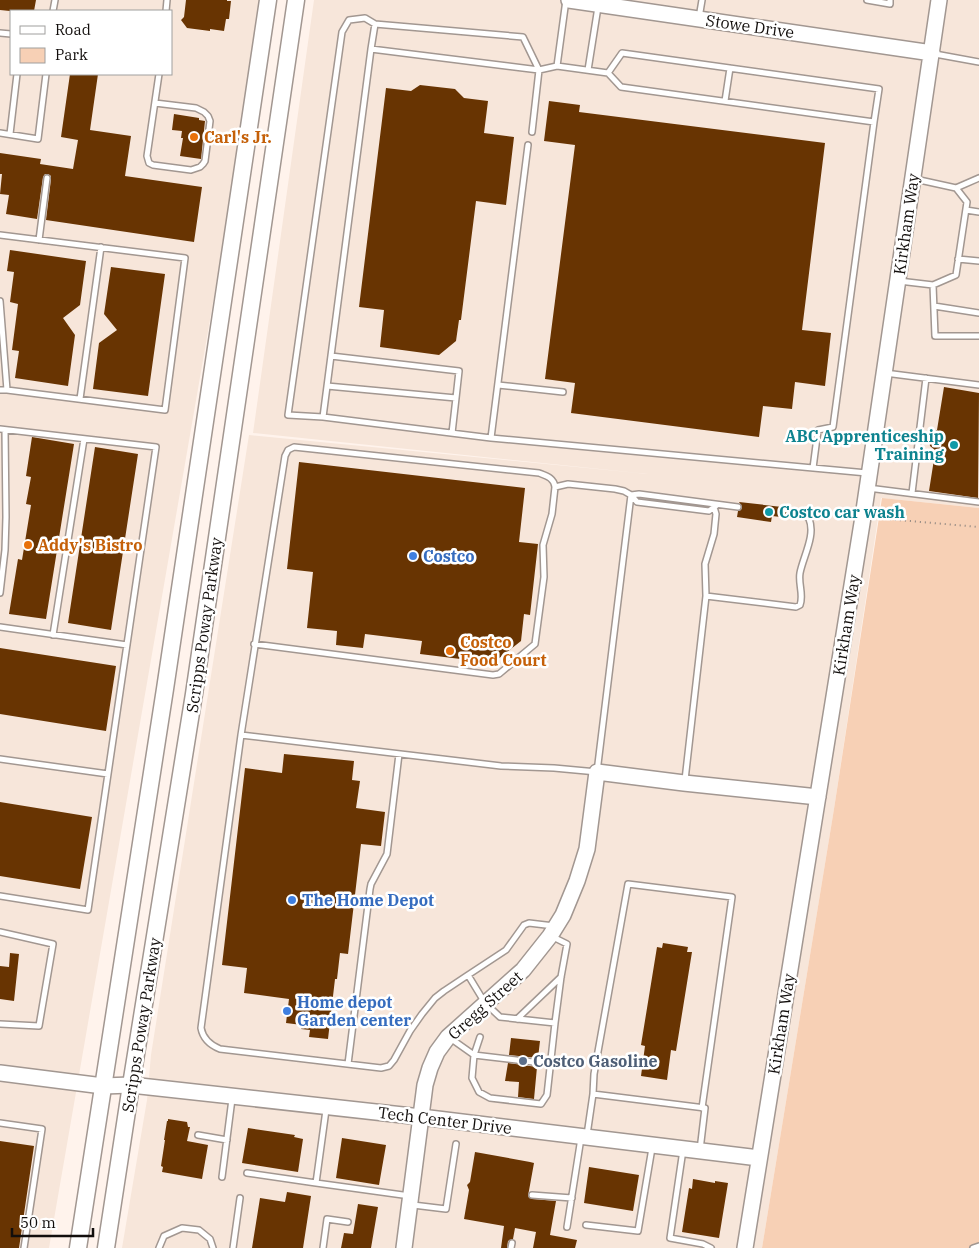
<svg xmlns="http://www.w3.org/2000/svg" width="979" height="1248" viewBox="0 0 979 1248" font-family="'IBM Plex Serif',serif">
<rect width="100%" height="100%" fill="#fff3ec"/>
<path fill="#f7e6da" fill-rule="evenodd" d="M0 0H260L233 187 49 1248H0ZM11 11H171V74H11Z
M314 0H979V508L881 498 834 809 762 1248H122L147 1100 151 1055 249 435 648 474 253 433Z"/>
<path fill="#f7d0b5" d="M882 498 979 508V1248H762L834 809Z"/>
<path fill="#683402" d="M0 0H36L34 11H10L0 10Z
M186 0H227V1H231L229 19H226L224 31 210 29V31L187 28 181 20 184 17Z
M70 74H98L90 130 131 136 125 176 202 187 194 242 46 220 51 179V176L48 174H45L43 177 37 219 6 214 9 195 0 194 2 174H0V153L41 159 40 164 73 169 78 140 61 137Z
M420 85 455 89 464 98 488 101 484 133 514 137 506 205 476 201 461 320H459L456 341 439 355 380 347 384 310 359 307 386 88 411 91Z
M549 101 580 105 579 112 825 143 802 330 831 333 825 386 795 382 792 409 763 406 759 437 571 413 575 383 545 379 575 145 544 141Z
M174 114 199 118V120L205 121 201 159 180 156 183 138H181L182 131 172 130Z
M10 250 86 261 80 305 63 318 75 335 68 386 15 378 19 351 12 350 18 304 10 302 14 272 7 271Z
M111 267 165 274 148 396 93 389 99 343 117 330 104 314Z
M944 387 979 393 978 498 929 491 935 453V450L930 446 929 439 930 435 937 430Z
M32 437 74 444 46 619 9 614 18 559 22 560 31 505 26 504 31 477 26 476Z
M95 447 138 454 111 630 68 623Z
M299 462 525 488 519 542 538 544 530 615 524 614 521 641 493 663 420 654 422 641 365 634 363 648 336 645 337 631 307 628 313 572 287 569Z
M739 502 800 509 797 511 796 514 799 519 772 516 771 522 737 517 738 511 741 510 742 507Z
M0 648 116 666 106 731 0 714Z
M284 754 354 761 352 780 360 781 356 808 385 812 381 846 361 844 348 954 340 953 337 979H335L328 1039 309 1037 310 1030 301 1029 302 1025 286 1023 289 999 244 993 247 968 222 965 245 768 282 773Z
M0 802 92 817 80 889 0 876Z
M663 943 688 947 687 952H692L676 1051 671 1050 667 1080 641 1076 645 1046 641 1045 657 947 662 948Z
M10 953 19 954 14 1001 0 999V966L9 967Z
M511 1038 540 1041 538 1058 509 1055Z
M508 1063 537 1067 534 1099 518 1097 519 1082 505 1081Z
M168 1119 187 1122 188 1127H190L187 1141 208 1145 202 1179 162 1172 163 1167 161 1166 165 1140H164L167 1121H168Z
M248 1128 295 1135 294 1137 303 1139 298 1172 242 1163Z
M342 1138 386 1145 379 1185 336 1178Z
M0 1141 34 1146 19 1248H0Z
M475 1152 530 1162 534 1163 528 1196 532 1199 556 1201 550 1235 577 1240 575 1248H533L536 1232 515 1228 513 1239 508 1241 507 1248H501L504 1226 464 1219 469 1190 467 1185 470 1182Z
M589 1167 639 1175 633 1211 584 1203Z
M693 1179 715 1183V1181L728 1183 719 1238 682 1232 689 1188 692 1189Z
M287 1192 311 1196 303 1248H252L260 1198 285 1202Z
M358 1204 378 1207 371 1248H341L344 1233 353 1234Z"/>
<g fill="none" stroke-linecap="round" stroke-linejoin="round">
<defs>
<path id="lane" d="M867 0 890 4V0
M53 11 55 0
M166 11 167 0
M699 18 702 0
M375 24 371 49 539 70 523 37 375 24 365 18 349 20 342 32 288 415 323 417 491 438
M0 33 11 34
M935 54 979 62
M557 66 608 73 621 87 874 122 833 427 818 430 813 468
M588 70 598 7
M608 73 622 53 879 89 874 122
M725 101 730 68
M155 103 196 108 204 112 208 116 210 121 205 161 203 164 200 167 191 170 153 165 149 163 147 156 159 74
M532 132 539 70 557 66 566 0
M0 133 38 139 46 74
M10 134 17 74
M528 145 491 438 867 473
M956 188 979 178
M966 210 979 212
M0 235 185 258 165 410 7 390
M39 240 47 178
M958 259 979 261
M899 281 933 285 956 275 967 202 956 188 915 179
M933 285 935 336H979
M0 301 7 390H0
M934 306 979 313
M331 356 459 371 456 398
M885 373 979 385
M498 385 563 392
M327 386 456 398 452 433
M80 399 101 247
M323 417 371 49
M0 429 156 447 88 910 0 896
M555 487 568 484 615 489 624 491 631 495 637 502 709 511 717 505
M868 488 979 502
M912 493 926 378
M631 495 639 494 738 507
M0 593 5 550 6 517 5 430
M706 596 796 607 800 605C804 595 798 584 800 573 803 557 816 535 809 519L805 515 800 514
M0 627 127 645
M53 635 84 439
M254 644 493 675 499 674 535 644 544 577 543 545 552 514 555 487C554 478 547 476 539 473L294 447 288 450 285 456 241 735 501 766 554 768 597 772 631 495
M241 735 201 1028C203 1039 210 1045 220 1049L381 1068 389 1066 394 1060 410 1031 422 1014 435 998 444 991 468 975 485 1003 500 1017 555 1023 561 977 567 944 551 936
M0 759 108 774
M685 780 706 596 705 564 714 534 716 514 714 507
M0 932 53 944 39 1026 0 1024
M468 975 506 950 524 925 529 923 554 926
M517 1019 561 977
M450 1038 474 1055 480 1037
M348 1064 370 889 371 884 387 854 399 754
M550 1064 474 1055 472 1078 479 1092 490 1098 541 1104 547 1095 555 1023
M593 1094 594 1074 628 884 732 897 702 1108
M0 1123 42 1129 24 1248
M198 1135 227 1140
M587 1135 593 1094 705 1108 700 1150
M683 1150 670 1238 703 1244 711 1248
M247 1173 316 1183 326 1110
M222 1177 232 1099
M316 1183 410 1196
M532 1195 572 1198
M413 1205 446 1209 456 1144
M586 1225 638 1231 652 1148
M567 1227 581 1138
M159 1248 164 1236 182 1228 199 1230 210 1239 213 1248
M233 1248 240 1198
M323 1248 327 1219 348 1222
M511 1248 512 1243
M973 1248 979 1246"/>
<path id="secondary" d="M569 0 932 53
M0 1073 103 1086 131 1085 421 1117 759 1158
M404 1248 425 1085 430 1068 437 1052 448 1037 523 970 550 936 563 915 577 881 587 849 597 772 684 783 818 797
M745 1248 863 517 939 0"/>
<path id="primary" d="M78 1248 165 689 268 0
M106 1248 131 1085 194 694 296 0"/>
</defs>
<use href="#lane" stroke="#a29791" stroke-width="8"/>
<use href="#secondary" stroke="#a29791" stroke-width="18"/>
<use href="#primary" stroke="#a29791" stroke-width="19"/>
<path stroke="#8c847f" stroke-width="2" stroke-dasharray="1 4" stroke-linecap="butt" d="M875 518 979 527"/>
<use href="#lane" stroke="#fff" stroke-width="5"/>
<use href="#secondary" stroke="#fff" stroke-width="15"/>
<use href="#primary" stroke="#fff" stroke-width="16"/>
</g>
<g fill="#e8710a" stroke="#fff" stroke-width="2">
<circle cx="194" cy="137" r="5"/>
<circle cx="28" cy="545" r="5"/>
<circle cx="450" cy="651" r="5"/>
</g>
<g fill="#0f9aa8" stroke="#fff" stroke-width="2">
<circle cx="954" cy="445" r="5"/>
<circle cx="769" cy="512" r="5"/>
</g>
<g fill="#3f7fe0" stroke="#fff" stroke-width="2">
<circle cx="413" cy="556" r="5"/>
<circle cx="292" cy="900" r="5"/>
<circle cx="287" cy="1011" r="5"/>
</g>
<circle fill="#5c6f8a" stroke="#fff" stroke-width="2" cx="523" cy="1061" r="5"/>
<g text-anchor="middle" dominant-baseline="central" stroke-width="5" stroke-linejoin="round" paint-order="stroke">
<g font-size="16" fill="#120e0c" stroke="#fff">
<text transform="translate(750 26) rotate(8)">Stowe Drive</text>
<text transform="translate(906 224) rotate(-82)">Kirkham Way</text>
<text transform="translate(204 625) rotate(-82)">Scripps Poway Parkway</text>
<text transform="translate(846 625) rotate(-81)">Kirkham Way</text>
<text transform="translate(485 1005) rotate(-42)">Gregg Street</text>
<text transform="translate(781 1024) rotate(-81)">Kirkham Way</text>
<text transform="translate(141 1025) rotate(-81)">Scripps Poway Parkway</text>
<text transform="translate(445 1120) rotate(7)">Tech Center Drive</text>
</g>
<g font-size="16" font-weight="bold" fill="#c56008" stroke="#fff" text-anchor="start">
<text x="204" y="137">Carl's Jr.</text>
<text x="38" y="545">Addy's Bistro</text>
<text x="460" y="642">Costco<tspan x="460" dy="18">Food Court</tspan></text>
</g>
<g font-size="16" font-weight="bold" fill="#0d838f" stroke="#fff" text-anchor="end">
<text x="944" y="436">ABC Apprenticeship<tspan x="944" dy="18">Training</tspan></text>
<text x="779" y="512" text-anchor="start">Costco car wash</text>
</g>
<g font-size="16" font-weight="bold" fill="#366cbe" stroke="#fff" text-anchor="start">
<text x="423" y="556">Costco</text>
<text x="302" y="900">The Home Depot</text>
<text x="297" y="1002">Home depot<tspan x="297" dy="18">Garden center</tspan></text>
</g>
<g font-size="16" font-weight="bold" fill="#4e5e75" stroke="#fff" text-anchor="start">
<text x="533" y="1061">Costco Gasoline</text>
</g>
</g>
<rect x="10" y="10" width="162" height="65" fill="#ffffff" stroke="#a09f9e"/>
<rect x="20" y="26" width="25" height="8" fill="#ffffff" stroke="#a09f9e"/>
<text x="55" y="35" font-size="15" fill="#120e0c">Road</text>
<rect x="20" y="48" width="25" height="15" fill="#f7d0b5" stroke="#a09f9e"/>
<text x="55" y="60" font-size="15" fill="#120e0c">Park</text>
<path d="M12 1228v8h81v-8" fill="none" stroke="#120e0c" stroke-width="2.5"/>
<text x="20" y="1228" font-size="15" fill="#120e0c" stroke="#ffffff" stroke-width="4" paint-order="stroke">50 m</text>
</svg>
